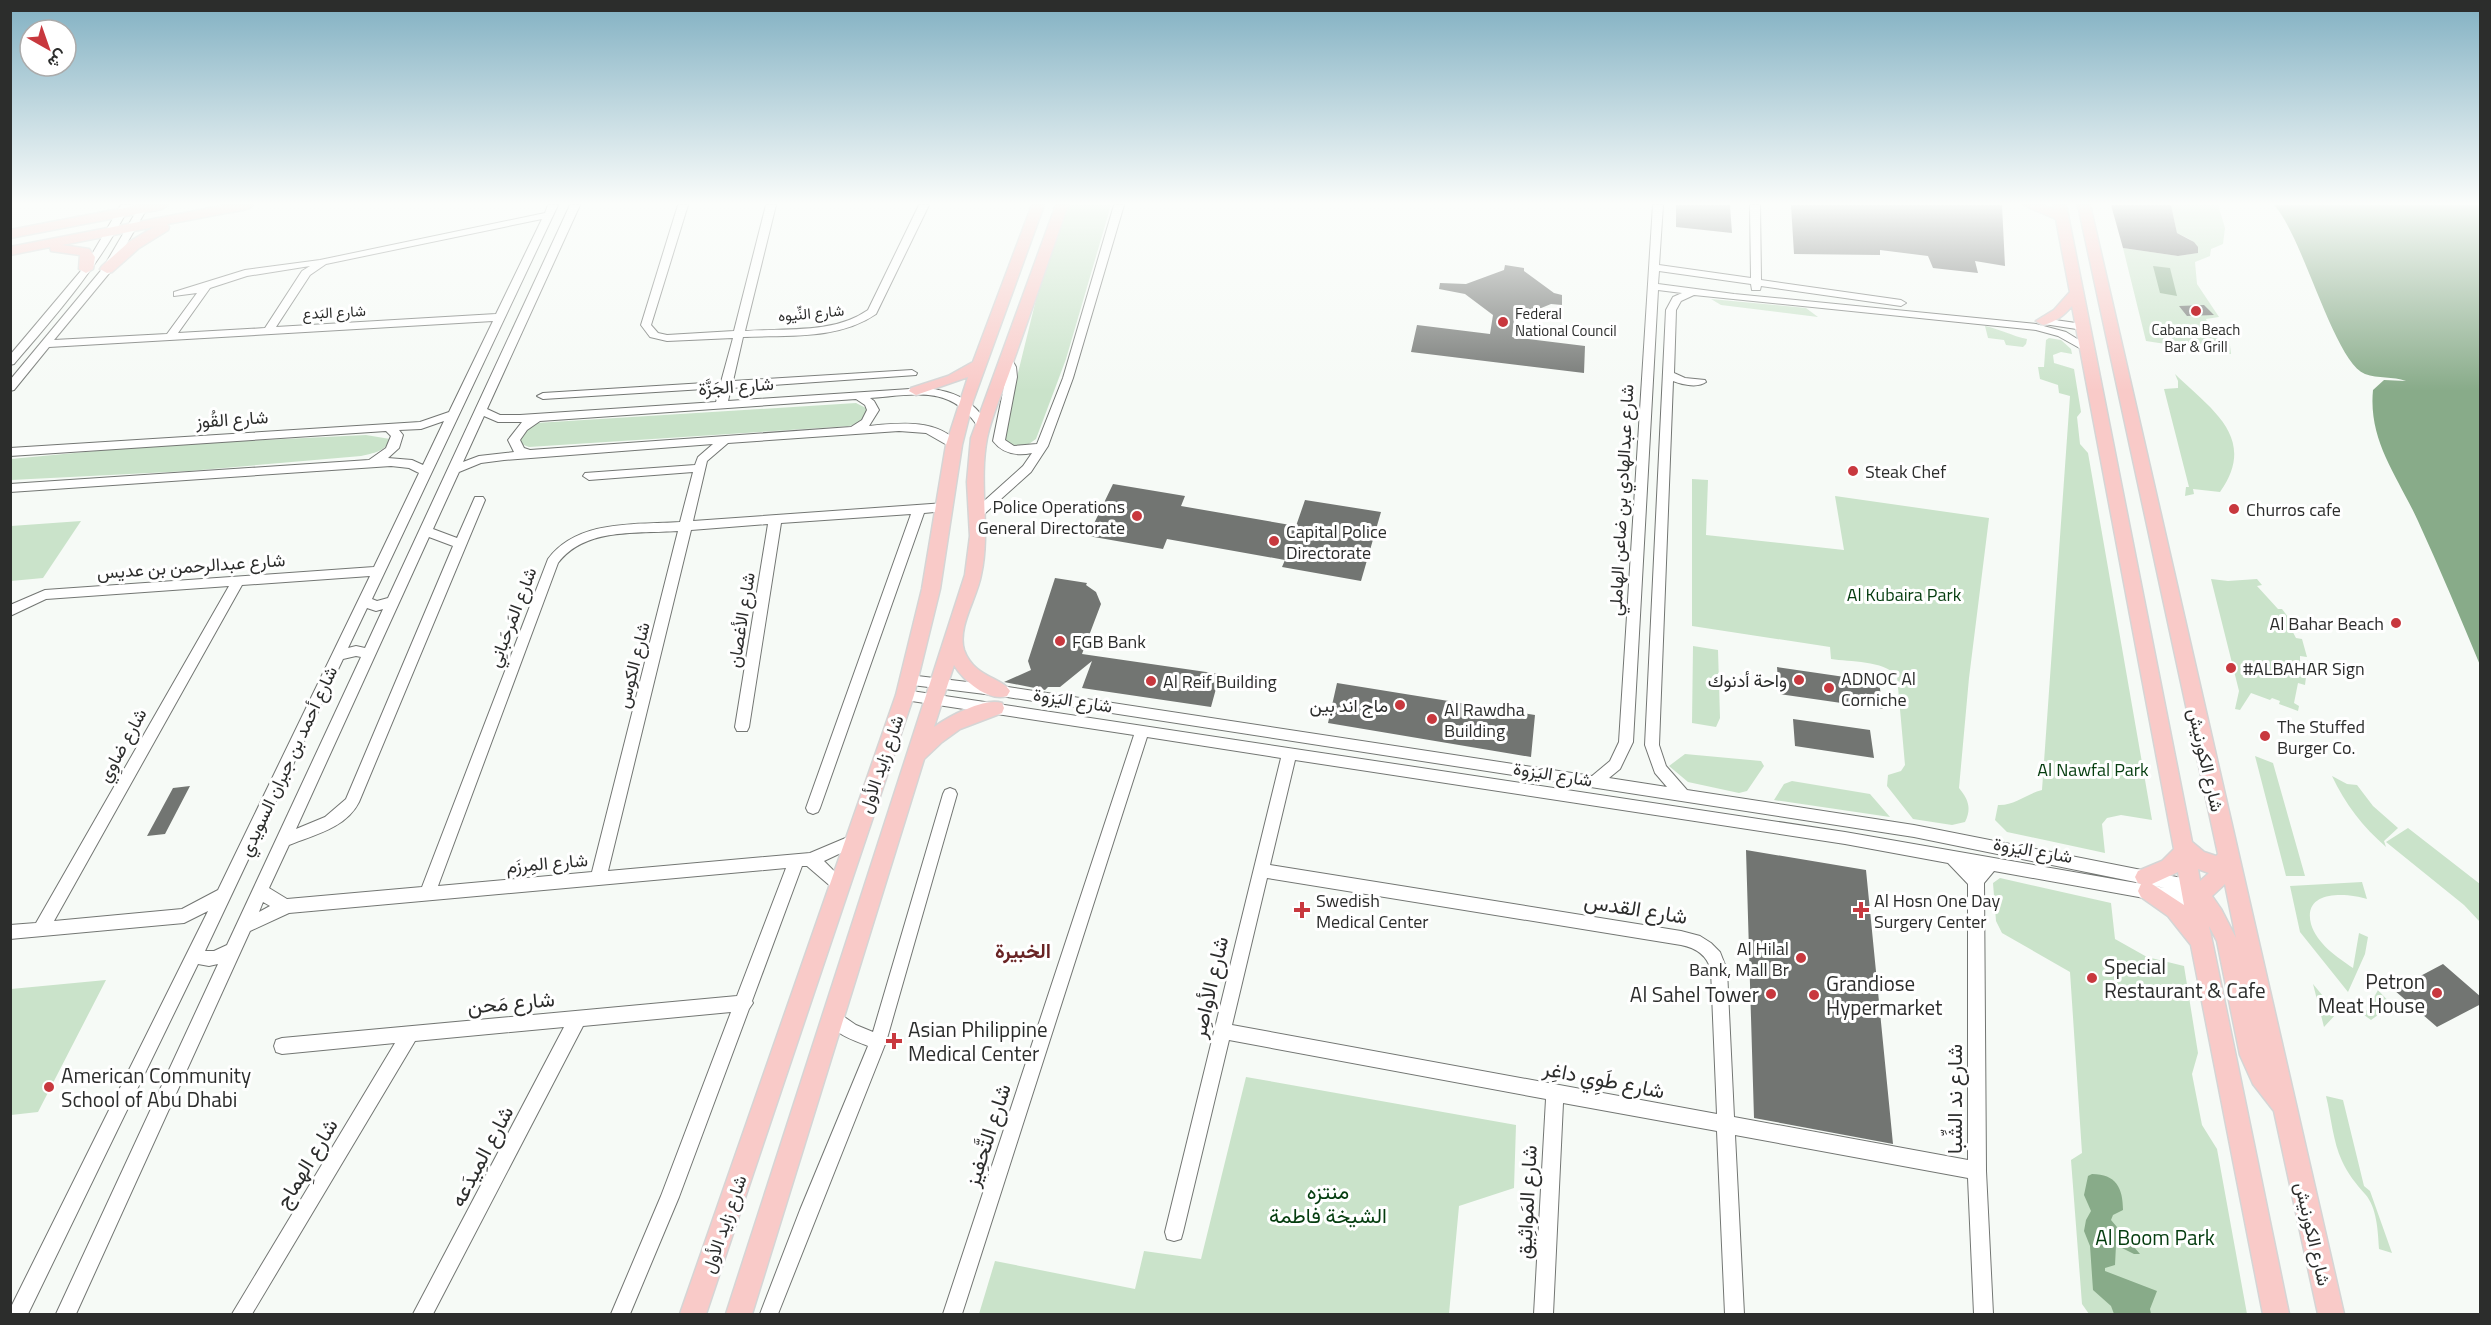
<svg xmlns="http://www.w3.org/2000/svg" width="2491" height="1325" viewBox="0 0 2491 1325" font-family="'Titillium Web',Vazirmatn,sans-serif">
<rect width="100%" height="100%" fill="#f6faf6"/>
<path fill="#cae3ca" d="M1067 205H1111L1066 359 1036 439 1026 446 1015 447 1002 438 1043 271Z
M2171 205H2218L2225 228 2223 244 2211 249 2210 256 2195 262 2197 284 2219 317 2206 319 2210 329 2229 337 2231 354 2146 341 2123 248 2178 256 2197 253C2198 241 2187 238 2177 233Z
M1711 299 1806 308 1818 317 1721 305Z
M1985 326C2000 329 2012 336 2027 339L2026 344 2023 347 2006 345 2004 340 1988 338Z
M2049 338 2061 340 2071 349 2072 354 2061 352 2053 355 2054 363 2074 369 2081 412 2077 417 2080 444 2088 453 2152 820 2121 815 2107 818 2102 824 2105 853 2007 832 1995 820 1998 805C2014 806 2026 794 2042 790L2070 396 2059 393 2058 385 2040 379 2038 367H2044L2046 340Z
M2175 374C2212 410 2258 438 2220 492L2193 489 2194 494 2185 496 2186 487H2189L2164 389 2178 388V381Z
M856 403 868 409 861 422 850 426 529 447 521 444 517 435 536 423Z
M366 435 390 439C386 452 373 453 361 456L189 471 11 480V459L159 445Z
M1692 479 1708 480 1706 535 1844 550 1835 496 1989 518 1969 678 1959 788C1968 799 1972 808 1965 822L1952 825 1913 819 1887 786 1888 775 1901 771 1905 765 1897 676C1883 660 1850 662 1831 659L1830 647 1692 626Z
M81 521 43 578 11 581V526Z
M2211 579 2228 581 2257 579 2262 585 2257 586 2278 609H2282L2294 625H2289L2296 638 2302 639 2307 657 2300 656V667L2307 669 2305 685 2298 683 2294 703 2299 706 2298 711 2279 704 2280 701 2272 698 2270 700 2251 693 2240 710 2235 709 2239 691Z
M1693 646 1718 650 1720 718 1716 727 1692 723Z
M1685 754 1761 761 1764 766 1747 791 1739 793 1688 782 1669 766Z
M2255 756 2273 763 2305 876H2286Z
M2332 776 2347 784 2357 785 2373 806 2398 828 2384 841 2386 847C2363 827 2345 804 2332 776Z
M1792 781 1870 794 1890 817 1774 800 1784 784Z
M2408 828 2480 884V922L2464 905 2386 842Z
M2000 878 2111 903 2115 939 2147 957 2184 966 2198 1053 2192 1074 2202 1125 2217 1149 2247 1314H2089L2082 1304 2071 1160 2082 1153 2070 972 2002 933 1996 921 1993 883Z
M2362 882 2367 899C2348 893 2302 889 2311 924 2317 944 2337 957 2353 968L2359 933 2368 937 2365 954 2348 992 2300 932 2290 886Z
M106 980 38 1112 11 1115V989Z
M2313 984 2337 1013 2324 1027Z
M2378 990 2392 1005 2371 1020 2364 1015Z
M1246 1077 1516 1125 1514 1188 1459 1206 1449 1314H979L995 1261 1135 1289 1144 1251 1201 1259Z
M2326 1096 2343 1100 2364 1186 2370 1191 2392 1253 2379 1249C2378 1232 2377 1207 2365 1194 2356 1184 2348 1174 2342 1161 2333 1142 2331 1116 2326 1096Z"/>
<path fill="#88ab89" d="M2274 205H2480V665C2460 617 2440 569 2418 521 2398 477 2368 441 2373 390L2384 380 2406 381C2393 376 2378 379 2365 374 2334 362 2303 236 2274 205Z
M2153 266 2170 268 2177 296 2160 293Z
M2092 1174C2116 1174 2123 1188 2123 1210L2113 1215 2111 1220 2140 1254H2134L2116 1245 2115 1265 2105 1268V1271L2157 1291 2150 1309 2151 1314H2114L2111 1306 2093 1290 2090 1246 2084 1231 2086 1220 2091 1211 2084 1195 2088 1176Z"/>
<path fill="#727572" d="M1676 205H1730L1732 233 1676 227Z
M1791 205H2002L2005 266 1975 261 1978 273 1933 268 1928 256 1880 250V255L1794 254Z
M2111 205H2171L2177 233 2194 242 2198 247V253L2178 256 2123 248Z
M1505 265 1524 268V271L1554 293 1562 295V305L1551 304 1514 319 1512 337 1585 346 1584 373 1411 352 1417 325 1490 334 1493 315 1465 294 1439 289 1440 283 1466 284 1504 270Z
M2204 305 2214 315 2187 316 2179 306Z
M1113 484 1185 496 1181 506 1296 526 1305 500 1381 512 1361 581 1282 567 1285 560 1167 539 1163 549 1088 536Z
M1055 578 1087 583 1086 585 1096 592 1101 604 1082 654 1220 674 1211 707 1082 688 1092 661 1060 687H1048L1045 690 1004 682 1031 670 1028 661Z
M1777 667 1879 682 1883 709 1779 694Z
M1337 683 1535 715 1531 757 1328 723Z
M1793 719 1870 730 1874 758 1795 746Z
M190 786 165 834 147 836 173 788Z
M1746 850 1866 870 1893 1144 1754 1118Z
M2443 964 2481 997V1004L2437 1027 2394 990Z"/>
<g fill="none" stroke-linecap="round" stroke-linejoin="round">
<defs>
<path id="minor" d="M121 205H130C100 265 57 314 14 364L10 365V355L85 266Z
M140 205H149L111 271 54 340 167 334 197 293 174 296V292L245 270 320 260 545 213 548 205H558L372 599 377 601 388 598 570 205H580L487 409 500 415H520L716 402 720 388 543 399 537 396 543 393 721 382 733 338 667 341 650 337 641 325 678 205H688L651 325 658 333 667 335 734 331 766 205H776L745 331C785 328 834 334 868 310L919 205H929L876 314C839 340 787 335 743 337L733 381 912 370 917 373 916 375 731 388 728 401 925 388C954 391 972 399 988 424L986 427H978C951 384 914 395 870 398L874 401 879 410 869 426C899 423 938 418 960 445L954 449 926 433 899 431 728 443 707 461 693 521 945 503 951 507 945 511 924 513 820 808 818 812 813 814 808 812 806 808 911 514 781 523 749 727 747 731H737L735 727 768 524 691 530 608 871 810 853 855 834 860 836 863 840 860 844 824 861 848 885 845 890 840 892 835 890 807 866H802L752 1001 753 1003 749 1009 679 1197 630 1314H611L661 1196 731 1012 583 1026 433 1314H413L564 1027 415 1041 252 1314H232L395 1043 282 1054 276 1052 274 1046 276 1040 282 1038 737 996 786 868 289 913 250 931 76 1314H56L218 964 209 966 198 964 28 1314H10L11 1307 208 911 184 923 10 939V925L36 923 229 586 46 599 10 616V605L45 590 374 567 419 473 409 468 391 466 10 492V484L369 460 386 448 391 436 386 431 10 456V448L420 422 449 412 493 321 49 347 14 390 10 391V380L103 268ZM542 219 496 314 276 327 310 275 326 264ZM310 266 302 271 265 328 178 333 210 288 247 276ZM856 399 865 405 867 410 862 420 851 427 530 450 524 448 520 440 527 430 540 421ZM484 416 498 422H522L508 440 514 452 479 456 463 462ZM444 421 423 465 412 460 388 458 399 448 403 435 399 430 421 429ZM713 444 698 457 695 465 585 473 583 476 589 480 693 472 680 522C636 525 578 519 548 559L422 887 287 899 269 888 289 845C314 835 346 828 359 802L485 500 483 497H475L457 538 433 529 459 472 481 463 504 460ZM678 531 592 872 438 886 558 563C585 527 638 534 678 531ZM429 537 453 546 346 799 325 817 296 829ZM370 576 218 890 182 909 54 921 242 585ZM367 608 376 611 383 609 365 648 356 646 348 648ZM356 656 361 657 227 945 214 951H205L343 659ZM263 902 270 906 259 912Z
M1114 205H1124L1073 378 1048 446 1031 472 982 516H974L972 513 974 510 1023 466 1032 453C1017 456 1003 454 993 441L1006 377 1001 358 1006 355 1010 356 1016 367 1017 377 1005 440 1014 446 1037 444 1063 378Z
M1653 205H1663L1659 265 1751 278 1750 205H1760L1761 280 1901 300 1906 303 1901 306 1761 286 1760 290H1752L1751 284 1659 271 1658 284 1734 294 2036 324 2066 332 2092 348 2091 350H2083L2058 336 2036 330 1694 295 1681 301 1676 310 1674 373 1685 378 1705 380 1706 382C1698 388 1683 385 1673 381L1659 745 1666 766 1687 790 1914 825 2192 880 2197 882 2200 887 2197 892 2193 893 2200 895 2202 900 2200 905 2194 907 1994 871 1984 883 1986 1171 1993 1314H1974L1968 1178 1735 1135 1744 1314H1725L1717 1131 1563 1103 1553 1314H1534L1546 1099 1229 1040 1183 1232 1181 1239 1174 1241 1167 1239 1165 1232 1281 758 1147 737 962 1314H943L1134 735 905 700 900 699 898 695 900 691 905 690 1845 832 2165 888 1914 837 1001 696 904 684 902 680 904 676 909 675 1001 686 1592 776 1610 761 1619 742ZM1658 290 1682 293 1673 297 1666 310 1645 745 1655 773 1667 787 1609 778 1620 769 1633 742ZM1295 760 1845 844 1948 863 1968 884V1160L1734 1117 1727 970 1720 952 1711 943 1700 936 1681 931 1270 865ZM1267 878 1681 945C1696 948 1707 955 1711 970L1717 1114 1232 1025Z
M2048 319 2083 324 2088 327 2083 330 2044 324V320Z
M950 788 955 790 957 794 886 1042 778 1314H760L800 1210 868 1046C853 1040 833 1034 826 1018L828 1013 834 1010 856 1025 873 1032 943 794 945 790Z"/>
<path id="major" d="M140 205H168L162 209 10 238V230Z
M226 205H253L247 209 167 224 169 227 168 230 139 248 112 272 107 273 100 269 102 266 129 242 154 227 62 245 89 249 95 257 93 269 86 273 79 269 80 255 51 251 50 247 10 255V247Z
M1032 205H1044L973 401 962 445 940 589 914 695 706 1314H680L896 695 922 589 946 445 968 377 916 395 909 391 911 388 948 376 973 362Z
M1056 205H1068C1049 259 1031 312 1012 365 1004 389 992 414 987 438 978 484 991 530 981 575 977 598 957 627 964 650 974 678 1002 677 1010 691L1007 696C988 702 963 680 954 665L934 727C948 717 984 697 1002 703L1004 708 1002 713 960 729 942 742 924 759 752 1314H726L965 575 970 536 967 482 971 438Z
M2024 205H2043L2055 210 2054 205H2066L2192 842 2204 852 2216 856 2218 854 2078 205H2090L2344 1314H2318L2274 1111 2253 1084 2240 1055 2217 941 2209 926 2289 1314H2263L2191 945 2168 916 2141 897 2138 891 2141 884 2138 883 2135 877 2138 871 2162 861 2174 849 2072 306C2064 315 2056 322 2043 325L2036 321 2054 310 2070 292 2056 219ZM2198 869 2209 873 2200 881ZM2178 872 2184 905 2152 884ZM2225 884 2236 938 2221 909 2212 896Z"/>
</defs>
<use href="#minor" stroke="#737673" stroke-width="2"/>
<use href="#major" stroke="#d5d5d5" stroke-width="3"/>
<use href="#minor" fill="#fff" fill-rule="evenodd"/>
<use href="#major" fill="#f9cac8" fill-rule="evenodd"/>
</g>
<linearGradient id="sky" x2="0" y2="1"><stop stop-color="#81b0c2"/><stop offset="0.52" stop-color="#fbfdfb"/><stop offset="1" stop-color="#fbfdfb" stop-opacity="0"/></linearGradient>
<rect width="2491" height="391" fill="url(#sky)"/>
<g fill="#c8383e" stroke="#fff" stroke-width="2">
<circle cx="2196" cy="311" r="6"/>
<circle cx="1503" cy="322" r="6"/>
<circle cx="1853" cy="471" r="6"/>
<circle cx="2234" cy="509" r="6"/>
<circle cx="1137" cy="516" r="6"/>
<circle cx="1274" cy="541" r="6"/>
<circle cx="2396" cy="623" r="6"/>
<circle cx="1060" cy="641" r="6"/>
<circle cx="2231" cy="668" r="6"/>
<circle cx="1799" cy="680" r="6"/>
<circle cx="1151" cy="681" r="6"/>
<circle cx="1829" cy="688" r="6"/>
<circle cx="1400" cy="705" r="6"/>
<circle cx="1432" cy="719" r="6"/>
<circle cx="2265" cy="736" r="6"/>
<path d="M1299 901h6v6h6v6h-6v6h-6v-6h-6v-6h6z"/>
<path d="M1858 901h6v6h6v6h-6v6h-6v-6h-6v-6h6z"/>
<circle cx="1801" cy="958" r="6"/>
<circle cx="2092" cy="978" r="6"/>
<circle cx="2437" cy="993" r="6"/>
<circle cx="1771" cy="994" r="6"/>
<circle cx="1814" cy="995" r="6"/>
<path d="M891 1032h6v6h6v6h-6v6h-6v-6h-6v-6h6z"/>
<circle cx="49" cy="1087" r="6"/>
</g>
<g text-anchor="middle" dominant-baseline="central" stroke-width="6" stroke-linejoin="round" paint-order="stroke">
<g font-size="15" fill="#2c2d2c" stroke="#fff">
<text transform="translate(334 312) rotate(-3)">شارع البَدع</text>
<text transform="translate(811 313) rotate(-5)">شارع النِّيوه</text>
</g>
<g font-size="15" fill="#2c2d2c" stroke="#fff" text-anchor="start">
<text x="1515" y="313">Federal<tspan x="1515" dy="17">National Council</tspan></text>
<text x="2196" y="329" text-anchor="middle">Cabana Beach<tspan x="2196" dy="17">Bar &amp; Grill</tspan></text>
</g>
<g font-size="18" fill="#2c2d2c" stroke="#fff">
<text transform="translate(736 386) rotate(-4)">شارع الجَزَّة</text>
<text transform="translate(232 419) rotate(-4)">شارع القُوز</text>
<text transform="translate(1621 500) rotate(-87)">شارع عبدالهادي بن ضاعن الهاملي</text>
<text transform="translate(191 566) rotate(-4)">شارع عبدالرحمن بن عديس</text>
<text transform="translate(512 617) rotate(-69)">شارع المَرحَبانِي</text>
<text transform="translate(741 620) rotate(-81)">شارع الأغصان</text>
<text transform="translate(633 665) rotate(-76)">شارع الكوس</text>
<text transform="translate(1073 700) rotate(9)">شارع اليَزوة</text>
<text transform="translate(122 745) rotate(-61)">شارع ضاوِي</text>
<text transform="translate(2206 760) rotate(77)">شارع الكورنيش</text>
<text transform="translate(288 761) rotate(-65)">شارع أحمد بن جبران السويدي</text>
<text transform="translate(881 764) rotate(-71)">شارع زايد الأول</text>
<text transform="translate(1553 774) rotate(9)">شارع اليَزوة</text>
<text transform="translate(2033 850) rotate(10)">شارع اليَزوة</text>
<text transform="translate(547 863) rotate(-5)">شارع المِرزَم</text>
<text transform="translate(724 1224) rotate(-71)">شارع زايد الأول</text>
<text transform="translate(2313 1234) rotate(77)">شارع الكورنيش</text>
</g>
<g font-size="18" fill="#2c2d2c" stroke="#fff" text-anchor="start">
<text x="1865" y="471">Steak Chef</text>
<text x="1125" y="506" text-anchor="end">Police Operations<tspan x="1125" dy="21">General Directorate</tspan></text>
<text x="2246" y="509">Churros cafe</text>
<text x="1286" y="531">Capital Police<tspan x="1286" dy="21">Directorate</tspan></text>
<text x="2384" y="623" text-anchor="end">Al Bahar Beach</text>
<text x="1072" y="641">FGB Bank</text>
<text x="2243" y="668">#ALBAHAR Sign</text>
<text x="1841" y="678">ADNOC Al<tspan x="1841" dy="21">Corniche</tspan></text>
<text x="1787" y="680" text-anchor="end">واحة أدنوك</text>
<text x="1163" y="681">Al Reif Building</text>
<text x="1388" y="705" text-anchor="end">ماج اند بين</text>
<text x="1444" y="709">Al Rawdha<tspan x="1444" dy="21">Building</tspan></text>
<text x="2277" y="726">The Stuffed<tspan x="2277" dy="21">Burger Co.</tspan></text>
<text x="1316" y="900">Swedish<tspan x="1316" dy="21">Medical Center</tspan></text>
<text x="1874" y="900">Al Hosn One Day<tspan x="1874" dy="21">Surgery Center</tspan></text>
<text x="1789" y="948" text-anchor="end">Al Hilal<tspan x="1789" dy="21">Bank, Mall Br</tspan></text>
</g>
<g font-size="18" fill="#053d0f" stroke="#fff">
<text x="1904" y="594">Al Kubaira Park</text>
<text x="2093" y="769">Al Nawfal Park</text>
</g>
<g font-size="20" font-weight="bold" fill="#692324" stroke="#fff">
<text x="1023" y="950">الخبيرة</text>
</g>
<g font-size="21" fill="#2c2d2c" stroke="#fff">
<text transform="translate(1636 908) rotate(9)">شارع القدس</text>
<text transform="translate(1209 987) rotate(-77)">شارع الأواصِر</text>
<text transform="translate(511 1002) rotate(-5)">شارع مَحن</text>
<text transform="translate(1604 1079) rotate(11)">شارع طَوِي داغِر</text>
<text transform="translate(1954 1099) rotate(-90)">شارع ند الشِّبا</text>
<text transform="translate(987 1135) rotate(-72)">شارع التَّحفِيز</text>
<text transform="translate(481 1156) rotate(-62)">شارع المِيدَعه</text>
<text transform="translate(306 1163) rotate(-59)">شارع الهِماج</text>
<text transform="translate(1526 1202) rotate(-87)">شارع المَواثِيق</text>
</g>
<g font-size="21" fill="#2c2d2c" stroke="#fff" text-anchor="start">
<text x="2104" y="966">Special<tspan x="2104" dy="24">Restaurant &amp; Cafe</tspan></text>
<text x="2425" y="981" text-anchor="end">Petron<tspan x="2425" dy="24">Meat House</tspan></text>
<text x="1826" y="983">Grandiose<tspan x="1826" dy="24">Hypermarket</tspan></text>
<text x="1759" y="994" text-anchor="end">Al Sahel Tower</text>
<text x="908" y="1029">Asian Philippine<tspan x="908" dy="24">Medical Center</tspan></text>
<text x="61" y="1075">American Community<tspan x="61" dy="24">School of Abu Dhabi</tspan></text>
</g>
<g font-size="21" fill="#053d0f" stroke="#fff">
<text x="1328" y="1191">منتزه<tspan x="1328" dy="24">الشيخة فاطمة</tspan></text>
<text x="2155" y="1237">Al Boom Park</text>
</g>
</g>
<rect width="2491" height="1325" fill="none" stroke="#2c2d2c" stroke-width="24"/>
<g transform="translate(48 48) rotate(140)"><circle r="28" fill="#ffffff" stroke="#ababab" stroke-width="1.5"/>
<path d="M0-4.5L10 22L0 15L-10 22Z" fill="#c8383e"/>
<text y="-9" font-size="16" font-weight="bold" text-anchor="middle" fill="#2c2d2c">ش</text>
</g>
</svg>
